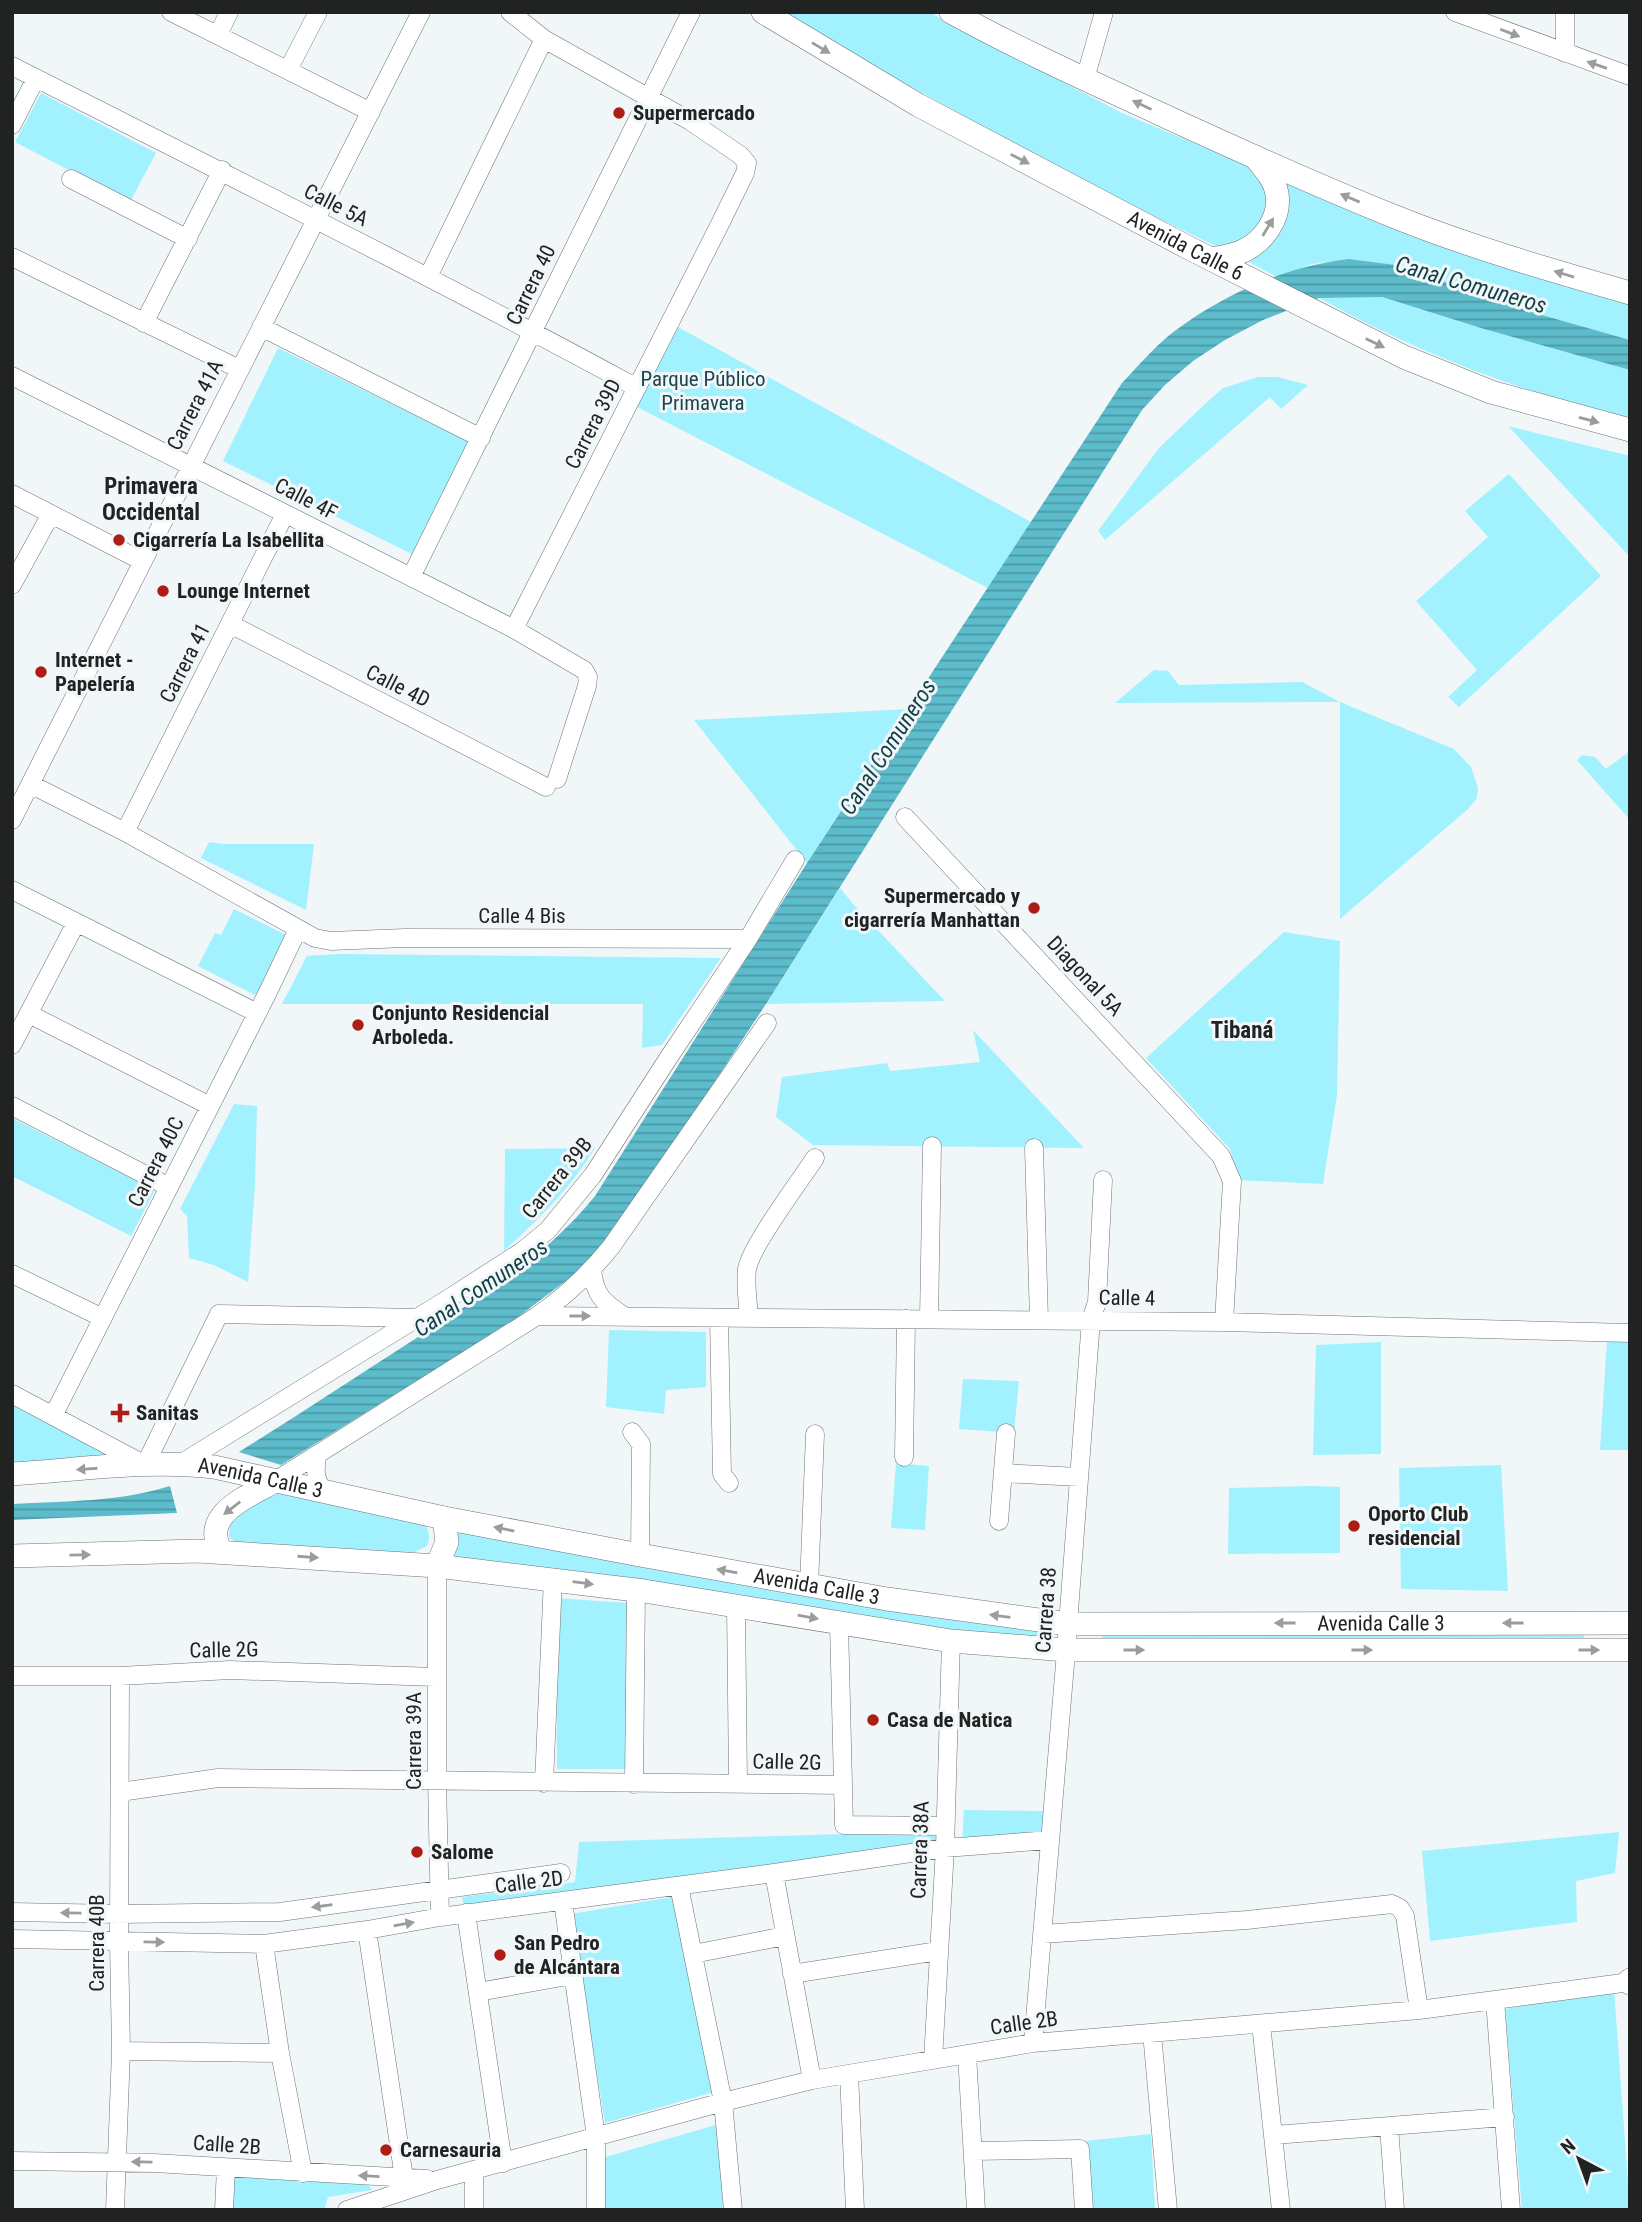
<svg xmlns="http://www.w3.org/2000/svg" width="1642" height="2222" viewBox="0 0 1642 2222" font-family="'Roboto Condensed',sans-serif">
<defs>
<pattern id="water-rules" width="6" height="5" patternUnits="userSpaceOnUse" patternTransform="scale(1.75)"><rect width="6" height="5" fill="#5dbccb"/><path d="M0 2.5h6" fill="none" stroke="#4c98a4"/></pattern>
</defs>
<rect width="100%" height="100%" fill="#f1f7f8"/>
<path fill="#a2f1ff" d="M783 12H929L1122 113 1254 168 1271 202 1251 239 1222 249 1093 187 826 40Z
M41 93 156 153 130 202 15 142Z
M1280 179 1630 299V340L1535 313 1396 265 1349 259 1312 264 1277 277 1249 262 1270 239Z
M1346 296 1382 297 1484 329 1630 370V419C1521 392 1417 353 1319 298Z
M678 327 1031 522 988 588 637 407Z
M278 348 473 444 416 556 223 461Z
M1258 377H1278L1308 385 1281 409 1270 397 1105 540 1098 531 1159 448 1205 404 1223 388Z
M1508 426 1630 456V557Z
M1509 474 1601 576 1459 707 1448 697 1477 670 1416 601 1488 537 1465 511Z
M1154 670 1168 671 1179 685 1302 682 1340 702 1454 749 1471 767 1478 788 1477 798 1468 809 1340 919V702L1115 703Z
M908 709 807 863 694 720Z
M1630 751V820L1577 760 1582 755 1595 757 1606 769Z
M209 842 224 844H314L306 910 201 858Z
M840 888 854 905 945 1001 766 1004Z
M234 909 288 936 257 996 198 966 215 933 221 935Z
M1284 932 1340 941 1337 1095 1323 1184 1237 1180 1230 1149 1146 1058Z
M338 954 721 958 662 1045 642 1048 643 1004H282L307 956Z
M973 1030 1084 1148 813 1145 776 1117 782 1077 887 1063 890 1071 980 1062Z
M234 1104 257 1106 255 1185 248 1282 214 1265 189 1258 187 1216 180 1209Z
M12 1118 155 1190 131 1236 12 1176Z
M595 1148C569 1190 540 1218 504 1251L505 1149Z
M609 1330 706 1332V1387L666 1390 664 1414 606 1407Z
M1607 1341 1630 1342V1450H1600Z
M1381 1342V1454L1313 1455 1316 1345Z
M963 1379 1019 1381 1014 1433 959 1429Z
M12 1405 112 1457 12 1464Z
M896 1463 929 1466 925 1530 891 1528Z
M1501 1465 1508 1591 1401 1589 1399 1468Z
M1311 1486 1340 1487V1553L1228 1554 1229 1488Z
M285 1490 423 1521C429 1529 431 1537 427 1546L410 1554 235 1542 229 1537 230 1523C247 1508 264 1499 285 1490Z
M453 1530C650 1568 846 1608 1045 1630V1642L951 1634 629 1580 451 1556Z
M556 1598 628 1603V1769H557Z
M1102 1633 1584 1634V1642H1103Z
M964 1810 1046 1811 1044 1833 962 1843Z
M940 1831 941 1843 464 1907 462 1897 575 1882 579 1842Z
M1619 1832 1615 1873 1576 1881 1577 1922 1430 1941 1422 1851Z
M672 1897 714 2092 605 2123 571 1914Z
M1614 1989 1630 2210H1522L1505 2009Z
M719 2124 723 2210H604L602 2158Z
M1151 2134 1155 2210H1090L1085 2141Z
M232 2174 368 2184 372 2190 328 2197 325 2208 232 2210Z"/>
<path fill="url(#water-rules)" d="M1349 259 1396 265 1535 313 1630 340V370L1484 329 1382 297 1319 298 1263 320 1225 340 1193 361 1165 385 1142 410 766 1004 630 1210 595 1253 571 1277 510 1323 281 1465 239 1452C298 1415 356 1377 415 1339 480 1297 546 1257 595 1196L807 863 1122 383C1139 365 1156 345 1176 330 1226 293 1287 266 1349 259Z
M170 1486 177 1513 12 1520V1504C66 1501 119 1502 170 1486Z"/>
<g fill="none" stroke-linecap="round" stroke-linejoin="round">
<defs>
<path id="minor" d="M171 12 371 112
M510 12 544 39 690 121 740 155 747 163 745 173 718 228 514 629
M1455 12 1630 76
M218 35 229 12
M1565 53V12
M12 66C221 172 431 276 637 388
M288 70 318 12
M1085 79 1104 12
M12 125 36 78
M71 179 188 239
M12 257 239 369
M428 277 544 39
M144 323 222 170
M261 327 481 438
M12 376 514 629 584 670 588 677 587 686 557 779
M12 494 142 561
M411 577 691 12
M12 585 51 514
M230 624 546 787
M30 784 125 832 315 938 331 941 405 938 748 939
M905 817 1221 1156 1232 1181 1224 1322
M12 820 421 12
M125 832 285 514
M12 890 257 1013
M29 1014 210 1106
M12 1045 76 923
M12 1106 169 1187
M1034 1148 1039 1320
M592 1270C595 1296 603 1302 624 1316
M12 1274 103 1318
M537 1316 1224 1322 1630 1333
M749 1317C748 1301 745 1285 747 1269 751 1246 800 1181 815 1158
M719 1318 722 1474 729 1483
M929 1319 932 1146
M12 1394 145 1465 219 1314 417 1318
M53 1416 267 994 298 929
M632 1432 641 1444 640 1555
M318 1454C314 1468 315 1479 323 1491
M904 1457 906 1319
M180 1464 443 1302 521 1252 548 1230 593 1175 669 1057 748 939 795 860
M1004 1473 1079 1477
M275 1481 537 1316C566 1296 589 1274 611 1247L767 1023
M999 1521 1006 1433
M437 1566V1780L440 1917
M809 1586 815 1434
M736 1605 738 1784
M839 1623 844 1825 944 1826
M12 1676H120L230 1670 436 1677
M544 1783 553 1579
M634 1784 636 1590
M120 1792 218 1778 843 1785
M774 1873 812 2080
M679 1886 723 2102 733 2210
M563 1901 596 2137V2210
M12 1912 119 1914 280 1912 561 1873
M466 1913 503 2163
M367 1930 404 2178
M1043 1934 1247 1920 1392 1904 1400 1908 1405 1916 1419 2010
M12 1939 264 1944 367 1930 440 1917 774 1873 945 1848 1050 1840
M264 1944 280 2053 303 2173
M693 1954 785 1936
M792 1974 938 1951
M478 1992 573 1975
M1495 2000 1511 2210
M1261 2024 1281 2210
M1152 2033 1168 2210
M1033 2043 1065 1664 1091 1320 1097 1302 1103 1180
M121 2051 280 2053
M967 2054 976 2210
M933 2060 945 1848 951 1641
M849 2074 855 2210
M1389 2126 1395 2210
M1274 2135 1505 2117
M973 2151 1080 2149 1084 2210
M12 2161 154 2163 427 2179
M474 2171V2210
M115 2210 121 2051 119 1941 120 1676
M224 2210 226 2168
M347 2210 437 2180 723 2102 812 2080 1033 2043 1419 2010 1630 1982"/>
<g id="major">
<path id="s1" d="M763 12 918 105 1187 247 1404 357 1491 392 1630 430"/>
<path d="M951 12C1018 49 1087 80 1156 112 1234 148 1313 184 1393 216 1470 247 1550 270 1630 293"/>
<path d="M1211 259C1222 257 1233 256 1243 251 1263 242 1281 218 1277 194 1275 180 1264 168 1255 157"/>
<path id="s2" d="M12 1474C78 1470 148 1459 214 1467L444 1518 640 1555 887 1599 1068 1624 1630 1623"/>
<path d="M221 1552C200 1513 248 1497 275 1481"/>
<path d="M12 1556 198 1551 437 1566 644 1591 951 1641 1066 1650H1630"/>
<path d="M437 1566 447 1542 444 1518"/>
<path d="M1630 1980V1983"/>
</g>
</defs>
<use href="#minor" stroke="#6e7374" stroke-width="19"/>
<use href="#major" stroke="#6e7374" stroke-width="24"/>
<use href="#minor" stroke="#fff" stroke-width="18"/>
<use href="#major" stroke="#fff" stroke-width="23"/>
</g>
<defs><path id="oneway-solid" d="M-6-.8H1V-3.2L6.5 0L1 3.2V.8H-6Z" transform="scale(1.75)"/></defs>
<g fill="#9b9c9c">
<use href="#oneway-solid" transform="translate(1510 33) rotate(21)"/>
<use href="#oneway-solid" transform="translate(821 48) rotate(31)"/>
<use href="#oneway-solid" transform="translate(1597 65) rotate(-161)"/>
<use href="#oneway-solid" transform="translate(1142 105) rotate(-155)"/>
<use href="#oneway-solid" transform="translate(1020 159) rotate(27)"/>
<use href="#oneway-solid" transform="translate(1350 198) rotate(-157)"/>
<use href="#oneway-solid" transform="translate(1268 227) rotate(-59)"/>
<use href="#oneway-solid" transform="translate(1564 274) rotate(-163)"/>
<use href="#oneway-solid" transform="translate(1375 343) rotate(26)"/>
<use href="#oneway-solid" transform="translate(1589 420) rotate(15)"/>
<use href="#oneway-solid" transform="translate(580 1316)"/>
<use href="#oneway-solid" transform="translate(87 1469) rotate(176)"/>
<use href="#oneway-solid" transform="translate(232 1508) rotate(142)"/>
<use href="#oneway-solid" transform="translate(504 1529) rotate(-169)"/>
<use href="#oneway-solid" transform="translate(80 1555) rotate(-1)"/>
<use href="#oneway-solid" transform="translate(308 1557) rotate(4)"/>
<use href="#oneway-solid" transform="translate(727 1571) rotate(-170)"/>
<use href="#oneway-solid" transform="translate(583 1583) rotate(7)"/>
<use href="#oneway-solid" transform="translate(1000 1616) rotate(-173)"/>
<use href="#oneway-solid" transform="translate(808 1617) rotate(10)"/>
<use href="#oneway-solid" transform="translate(1285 1623) rotate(180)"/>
<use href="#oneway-solid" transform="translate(1513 1623) rotate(180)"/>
<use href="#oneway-solid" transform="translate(1134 1650)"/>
<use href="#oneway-solid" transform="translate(1362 1650)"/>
<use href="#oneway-solid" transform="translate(1589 1650)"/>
<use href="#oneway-solid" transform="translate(322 1906) rotate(172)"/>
<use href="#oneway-solid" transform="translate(71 1913) rotate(-179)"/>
<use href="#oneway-solid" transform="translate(404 1924) rotate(-10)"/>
<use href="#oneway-solid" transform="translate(154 1942) rotate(1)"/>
<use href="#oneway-solid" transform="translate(142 2162) rotate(-179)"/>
<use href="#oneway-solid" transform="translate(369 2176) rotate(-177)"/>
</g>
<g fill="#ae1d14" stroke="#f1f7f8" stroke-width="2.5">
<circle cx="619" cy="113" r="7"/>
<circle cx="119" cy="540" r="7"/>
<circle cx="163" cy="591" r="7"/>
<circle cx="41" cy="672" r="7"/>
<circle cx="1034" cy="908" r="7"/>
<circle cx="358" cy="1025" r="7"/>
<path d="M116.5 1402.5h7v7h7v7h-7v7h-7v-7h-7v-7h7z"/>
<circle cx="1354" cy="1526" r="7"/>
<circle cx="873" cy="1720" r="7"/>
<circle cx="417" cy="1852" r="7"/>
<circle cx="500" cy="1955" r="7"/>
<circle cx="386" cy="2150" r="7"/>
</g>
<g text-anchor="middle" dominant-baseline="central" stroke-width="6" stroke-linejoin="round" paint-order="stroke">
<g font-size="21" font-weight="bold" fill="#212323" stroke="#f1f7f8" text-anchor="start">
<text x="633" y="113">Supermercado</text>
<text x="133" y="540">Cigarrería La Isabellita</text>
<text x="177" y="591">Lounge Internet</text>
<text x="55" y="660">Internet -<tspan x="55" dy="24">Papelería</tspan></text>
<text x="1020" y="896" text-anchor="end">Supermercado y<tspan x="1020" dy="24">cigarrería Manhattan</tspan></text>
<text x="372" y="1013">Conjunto Residencial<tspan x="372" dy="24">Arboleda.</tspan></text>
<text x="136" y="1413">Sanitas</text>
<text x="1368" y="1514">Oporto Club<tspan x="1368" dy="24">residencial</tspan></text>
<text x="887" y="1720">Casa de Natica</text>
<text x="431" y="1852">Salome</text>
<text x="514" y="1943">San Pedro<tspan x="514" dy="24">de Alcántara</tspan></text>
<text x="400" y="2150">Carnesauria</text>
</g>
<g font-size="21" fill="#212323" stroke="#f1f7f8">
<text transform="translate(336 205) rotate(27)">Calle 5A</text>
<text stroke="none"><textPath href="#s1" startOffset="483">Avenida Calle 6</textPath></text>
<text transform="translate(531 285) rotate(-64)">Carrera 40</text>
<text transform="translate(195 405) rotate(-63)">Carrera 41A</text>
<text transform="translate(593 424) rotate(-63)">Carrera 39D</text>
<text transform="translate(306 499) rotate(27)">Calle 4F</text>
<text transform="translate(185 663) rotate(-63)">Carrera 41</text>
<text transform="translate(398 686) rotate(27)">Calle 4D</text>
<text x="522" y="916">Calle 4 Bis</text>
<text transform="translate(1085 976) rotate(47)">Diagonal 5A</text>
<text transform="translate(156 1162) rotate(-63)">Carrera 40C</text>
<text transform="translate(557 1178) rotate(-51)">Carrera 39B</text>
<text transform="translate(1127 1298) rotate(1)">Calle 4</text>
<text stroke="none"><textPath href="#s2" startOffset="250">Avenida Calle 3</textPath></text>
<text stroke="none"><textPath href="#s2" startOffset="817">Avenida Calle 3</textPath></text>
<text transform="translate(1046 1610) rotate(-86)">Carrera 38</text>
<text stroke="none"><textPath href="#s2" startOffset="1384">Avenida Calle 3</textPath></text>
<text transform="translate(224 1650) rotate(-1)">Calle 2G</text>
<text transform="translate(414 1741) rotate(-90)">Carrera 39A</text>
<text transform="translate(787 1762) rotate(1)">Calle 2G</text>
<text transform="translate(920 1850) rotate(-88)">Carrera 38A</text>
<text transform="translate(529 1882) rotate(-7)">Calle 2D</text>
<text transform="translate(97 1943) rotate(-90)">Carrera 40B</text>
<text transform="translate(1024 2023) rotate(-8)">Calle 2B</text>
<text transform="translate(227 2145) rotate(4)">Calle 2B</text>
</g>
<g font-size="21" fill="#1b464d" stroke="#f1f7f8">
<text x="703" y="379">Parque Público<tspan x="703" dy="24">Primavera</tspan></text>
</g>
<g font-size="23" font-style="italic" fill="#133f46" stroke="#f1f7f8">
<text transform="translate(1471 285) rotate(16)">Canal Comuneros</text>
<text transform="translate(888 747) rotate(-57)">Canal Comuneros</text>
<text transform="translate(481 1288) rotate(-34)">Canal Comuneros</text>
</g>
<g font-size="23" font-weight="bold" fill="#212323" stroke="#f1f7f8">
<text x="151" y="486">Primavera<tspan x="151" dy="26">Occidental</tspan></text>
<text x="1242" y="1030">Tibaná</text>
</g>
</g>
<rect width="1642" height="2222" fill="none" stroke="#212323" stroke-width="28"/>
<g transform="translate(1579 2159) rotate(319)" stroke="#f1f7f8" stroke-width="5" paint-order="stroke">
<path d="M0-5L12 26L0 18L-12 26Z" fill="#212323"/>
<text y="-10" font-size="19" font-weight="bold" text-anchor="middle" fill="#212323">N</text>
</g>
</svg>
